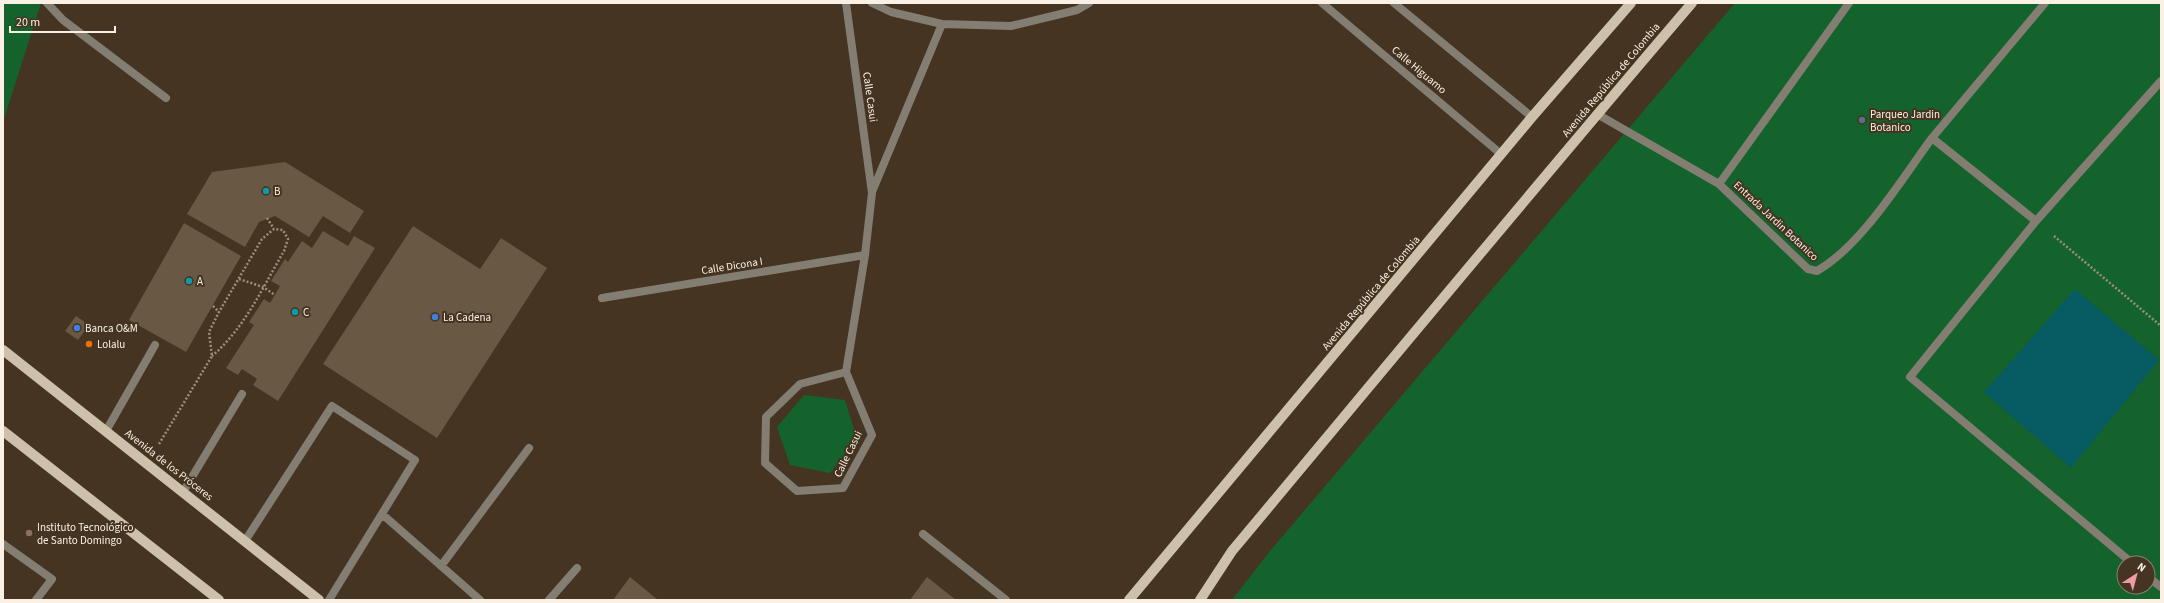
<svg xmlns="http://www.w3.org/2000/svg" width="2164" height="603" viewBox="0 0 2164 603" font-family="'Source Sans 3',sans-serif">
<rect width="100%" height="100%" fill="#443421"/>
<path fill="#15632c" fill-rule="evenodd" d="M3 3H41L3 122Z
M1735 3H2161V600H1232L1270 551ZM2124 563H2148V587H2124Z
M804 395 845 400 857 439 830 473 790 465 777 427Z"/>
<path fill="#075b62" d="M2075 289 2159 360 2071 468 1984 392Z"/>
<path fill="#695844" d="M285 162 364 211 350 233 323 216 309 237 275 216 259 222 245 247 187 214 212 172Z
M184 223 241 256 186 352 129 320Z
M413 226 480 269 501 238 547 268 437 438 323 364Z
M323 231 348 246 354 236 375 248 278 401 253 385 257 379 242 369 238 375 226 368 254 325 249 322 264 299 270 303 280 286 271 281 285 259 288 262 302 241 312 248Z
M76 316 89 325 78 340 65 331Z
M630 577 658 600H613Z
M927 577 956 600H910Z"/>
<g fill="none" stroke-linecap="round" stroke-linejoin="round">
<path stroke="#9b8e7f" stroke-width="2.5" stroke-dasharray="2 2" stroke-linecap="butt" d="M267 218 274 229
M2054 236 2161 326
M239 279 263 287 275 295
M213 306 219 312
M159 444 212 356 209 332 219 312 262 239 274 229 283 230 288 239 284 251C263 287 244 329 212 356"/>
<path stroke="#837d72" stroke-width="8" d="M47 3 63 20 166 98
M1597 114 1719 184 1808 269 1817 271C1862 245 1901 180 1932 138L2036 221
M1932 138 2045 3
M1719 184 1849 3
M106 431 155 345
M183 492 242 394
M382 514 480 600
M923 534 1006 600
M245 541 332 406 415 460 329 600
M3 544 52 579 36 600
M2132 563 1910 377 2036 221 2161 81
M441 566 529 448
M2148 577 2161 587
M549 600 577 568"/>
<path stroke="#837d72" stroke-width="8" d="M846 3 872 193 865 255 846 372 872 435 843 488 797 491 765 463 766 417 800 384 846 372
M872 3 891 12 942 24 1011 26 1077 10 1089 3
M1322 3 1501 154
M1394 3 1532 117
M872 192 942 24
M602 298 865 255"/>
<path stroke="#cdc1ab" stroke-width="10" d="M3 350 319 600
M3 431 219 600
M1129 600 1532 117 1631 3
M1200 600 1232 551C1385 368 1537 184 1692 3"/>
</g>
<circle fill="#5c6f8a" stroke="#443421" stroke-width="1.5" cx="1862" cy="120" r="4"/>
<g fill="#0f9aa8" stroke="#443421" stroke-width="1.5">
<circle cx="266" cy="191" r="4"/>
<circle cx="189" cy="281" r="4"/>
<circle cx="295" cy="312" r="4"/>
</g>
<g fill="#3f7fe0" stroke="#443421" stroke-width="1.5">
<circle cx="435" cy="317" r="4"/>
<circle cx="77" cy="328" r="4"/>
</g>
<circle fill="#e8710a" stroke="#443421" stroke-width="1.5" cx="89" cy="344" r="4"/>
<circle fill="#8d6e63" stroke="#443421" stroke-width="1.5" cx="29" cy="533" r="4"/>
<g text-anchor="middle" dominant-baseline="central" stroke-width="4" stroke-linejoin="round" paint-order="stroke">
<g font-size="11" fill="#faf0e4" stroke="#443421">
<text transform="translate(1419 70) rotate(40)">Calle Higuamo</text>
<text transform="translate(1611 80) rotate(-50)">Avenida República de Colombia</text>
<text transform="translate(870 97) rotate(82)">Calle Casui</text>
<text transform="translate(1776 221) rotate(43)">Entrada Jardin Botanico</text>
<text transform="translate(732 266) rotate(-9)">Calle Dicona I</text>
<text transform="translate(1371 293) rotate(-50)">Avenida República de Colombia</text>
<text transform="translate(848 454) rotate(-64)">Calle Casui</text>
<text transform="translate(169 465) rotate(38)">Avenida de los Próceres</text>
</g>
<g font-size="11" fill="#faf0e4" stroke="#443421" text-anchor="start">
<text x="1870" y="114">Parqueo Jardin<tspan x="1870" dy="13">Botanico</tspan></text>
<text x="274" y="191">B</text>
<text x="197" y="281">A</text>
<text x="303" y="312">C</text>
<text x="443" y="317">La Cadena</text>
<text x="85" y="328">Banca O&amp;M</text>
<text x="97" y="344">Lolalu</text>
<text x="37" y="527">Instituto Tecnológico<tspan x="37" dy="13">de Santo Domingo</tspan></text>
</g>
</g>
<rect width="2164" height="603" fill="none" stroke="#faf0e4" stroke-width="8"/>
<g transform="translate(2136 575) rotate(36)"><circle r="19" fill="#443421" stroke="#8d7f6f"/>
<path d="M0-3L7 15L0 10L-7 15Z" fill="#f39aa7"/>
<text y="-6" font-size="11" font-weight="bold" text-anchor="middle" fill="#faf0e4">N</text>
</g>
<path d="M10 26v6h105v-6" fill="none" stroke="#faf0e4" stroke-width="2"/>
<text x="16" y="26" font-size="12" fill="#faf0e4" stroke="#443421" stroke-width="3" paint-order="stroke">20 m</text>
</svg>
